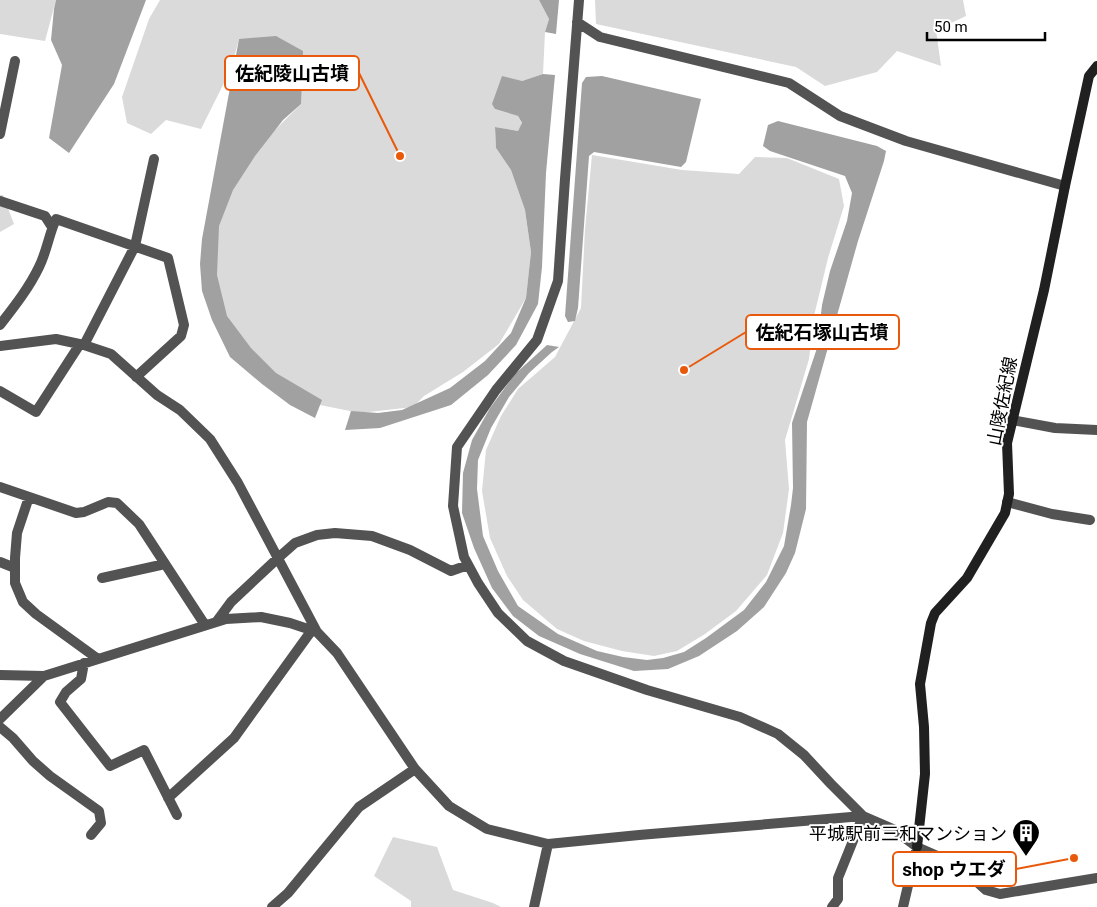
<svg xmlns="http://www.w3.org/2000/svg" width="1097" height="907" viewBox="0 0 1097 907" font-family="Roboto,'Noto Sans JP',sans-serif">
<rect width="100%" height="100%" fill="#fff"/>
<path fill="#dadada" d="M0 0H56L45 41 0 34Z
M160 0H539L549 19 545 32 543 74 522 81 495 109 518 116 522 124 518 131 495 127 496 148 511 170 525 210 531 252 526 298 499 344 463 372 424 396 413 407 360 413 300 401 248 356 210 284 215 190 301 104 239 39 231 69 201 129 166 120 151 134 127 123 122 97 149 19Z
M595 0H963L966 16 936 30 941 66 897 51 877 72 825 86 796 67 596 24Z
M592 155 682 170 739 174 755 157 787 158 839 179 844 206 828 258 814 316 809 359 785 440 789 489 783 533 767 575 736 611 705 634 677 651 654 656 622 651 584 641 557 629 523 600 507 576 490 538 482 491 486 450 501 416 518 389 555 357 581 308 585 229Z
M0 195H3L14 224 0 232Z
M393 837 437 847 453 890 493 903 501 907H411V901L374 876Z"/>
<path fill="#a1a1a1" d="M56 0H146L114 84 69 153 49 138 62 65 51 40 54 9Z
M539 0H559L556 34 545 32 549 19Z
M276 36 303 51 301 104 283 120 255 156 233 190 219 226 217 275 227 316 251 348 276 373 322 400 315 418 290 405 262 384 230 357 212 320 202 291 200 264 202 239 239 39Z
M543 74 555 75 546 173 542 267 538 304 516 345 488 375 451 405 380 428 345 430 351 411 378 413 402 410 450 388 485 361 511 333 526 298 531 252 525 210 511 170 496 148 495 127 518 131 522 123 518 116 495 109 492 104 502 76 522 81Z
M602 76 701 99 686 162 681 167 594 152 589 156 578 308 575 321 568 322 565 316 582 83 586 77Z
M778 121 877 146 886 151 884 161 858 241 807 422 806 509 795 553 786 573 764 607 737 631 699 656 668 669 634 671 580 654 539 636 513 616 492 588 474 548 462 513 463 473 472 440 490 408 515 374 547 345 559 347 552 352 529 373 509 397 491 428 478 460 477 489 483 536 498 571 518 606 558 634 597 651 623 657 647 660 663 658 684 652 706 638 744 610 766 582 784 546 791 505 793 488 792 423 817 348 822 305 830 271 847 221 852 193 845 176 770 151 763 146 768 125Z"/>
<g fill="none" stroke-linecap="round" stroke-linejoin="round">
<path stroke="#535353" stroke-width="10" d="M579 0 565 179 558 281 537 340 496 390 457 447 453 506 464 557 478 583 498 613 527 641 564 661 647 690 740 717 778 734 804 755 831 784 863 816 838 878V899L832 907
M577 22 600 37 789 83 840 116 906 141 1065 186
M0 134 15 61
M0 201 45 216 52 227
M0 325C14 307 29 288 39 267 47 251 49 234 56 219L168 258 184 325 181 336 136 377
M84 345 135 246 154 159
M0 346 56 339 84 345 111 354 157 395 180 410 210 439 238 483 317 632
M0 391 36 412 80 344
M1012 420 1055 428 1097 430
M0 487 76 513 84 512 108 502 117 503 139 524 205 625
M29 497 17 533 15 558V583L23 602 36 614 98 659
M1007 502 1052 514 1090 520
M0 562 15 568
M102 578 165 564
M217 621 231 602 278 558 295 543 317 535 335 533 372 536 410 550 451 571 468 565
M84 663 81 679 66 692 60 702 110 766 144 750 177 815
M0 675 44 676 226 619 261 617 290 623 317 632 337 653 415 769 449 806 487 829 548 844 639 835 863 816 893 829 917 847 958 865 986 890 1000 894 1097 878
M0 719 44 676
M0 727 13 738 33 761 50 776 99 811 101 823 91 835
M168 798 234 738 312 630
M272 907 288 893 359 807 415 769
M534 907 548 844
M903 907 917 847"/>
<path stroke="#202020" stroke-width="10" d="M917 847 925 774 924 727 920 684 931 623 935 613 967 578 1005 513 1009 494 1007 443 1044 290 1065 186 1089 76 1097 66"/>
</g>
<defs>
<symbol id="building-pin" viewBox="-11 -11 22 30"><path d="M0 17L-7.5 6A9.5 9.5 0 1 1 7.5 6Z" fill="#000" stroke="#fff"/><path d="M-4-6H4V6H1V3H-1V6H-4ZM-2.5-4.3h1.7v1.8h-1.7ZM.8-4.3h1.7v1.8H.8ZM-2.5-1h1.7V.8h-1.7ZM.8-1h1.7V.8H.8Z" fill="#fff"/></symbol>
</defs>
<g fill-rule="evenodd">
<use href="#building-pin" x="1010" y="817" width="32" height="43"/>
</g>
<g text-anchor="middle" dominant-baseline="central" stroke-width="4" stroke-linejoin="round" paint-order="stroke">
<g font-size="18" fill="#000" stroke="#fff">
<text transform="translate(1002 401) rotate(-79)">山陵佐紀線</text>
</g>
<g font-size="18" fill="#000" stroke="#fff" text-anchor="end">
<text x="1007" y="833">平城駅前三和マンション</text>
</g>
</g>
<path fill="none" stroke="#e8590c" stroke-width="2" d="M400 156L359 73M684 370L746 332M1074 858L1016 869"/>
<g fill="#e8590c" stroke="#fff" stroke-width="2">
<circle cx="400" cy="156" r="5"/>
<circle cx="684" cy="370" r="5"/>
<circle cx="1074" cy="858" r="5"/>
</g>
<g fill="#fff" stroke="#e8590c" stroke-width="2">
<rect x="225" y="56" width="134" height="34" rx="5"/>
<rect x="746" y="315" width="153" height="34" rx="5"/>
<rect x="893" y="852" width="123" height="34" rx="5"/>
</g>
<g font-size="19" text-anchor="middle" font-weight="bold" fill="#000">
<text x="292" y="80">佐紀陵山古墳</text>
<text x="822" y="339">佐紀石塚山古墳</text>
<text x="954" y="876">shop ウエダ</text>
</g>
<path d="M927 32v8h118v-8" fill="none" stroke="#000000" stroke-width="2.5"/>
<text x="934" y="32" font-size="15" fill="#000000" stroke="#ffffff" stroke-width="4" paint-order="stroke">50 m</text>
</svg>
